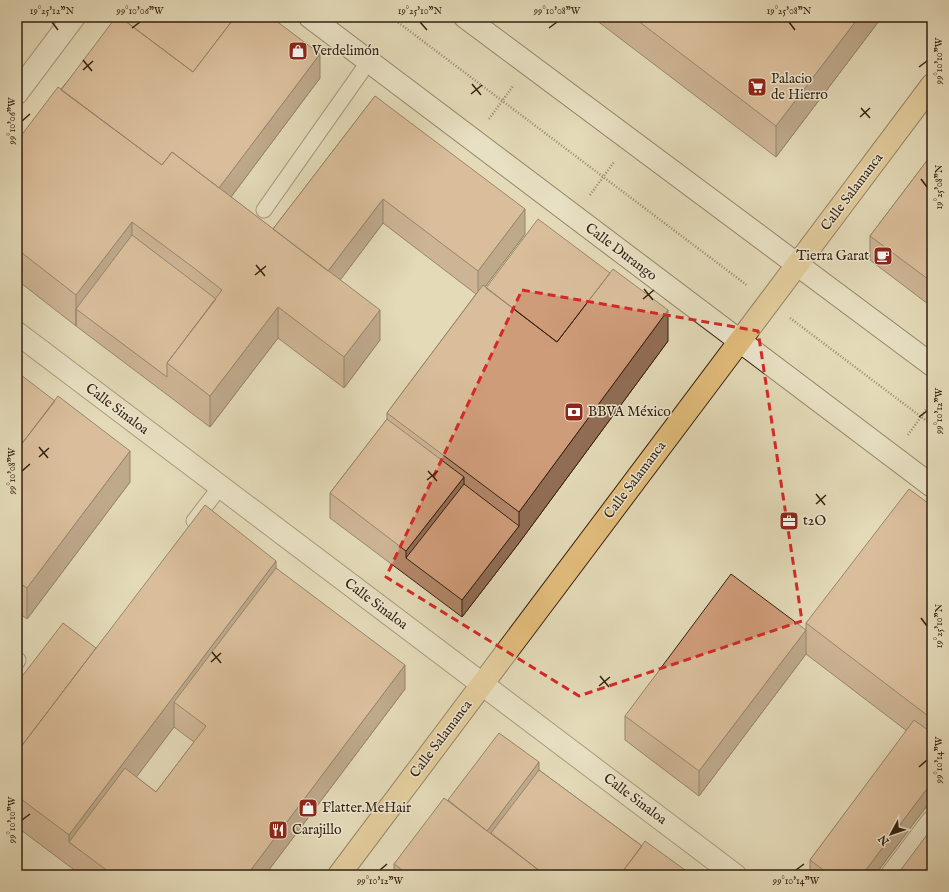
<svg xmlns="http://www.w3.org/2000/svg" width="949" height="892" viewBox="0 0 949 892" font-family="'IM FELL English',serif">
<rect width="100%" height="100%" fill="#e4dab8"/>
<filter id="stains"><feTurbulence type="fractalNoise" baseFrequency=".005" numOctaves="4"/><feColorMatrix values="0 0 0 0 .2 0 0 0 0 .09 0 0 0 0 .02 0 0 0 .5 -.17"/></filter>
<radialGradient id="worn" r=".72"><stop offset=".6" stop-color="#630" stop-opacity="0"/><stop offset="1" stop-color="#630" stop-opacity=".3"/></radialGradient>
<g fill="none" stroke-linecap="round" stroke-linejoin="round">
<defs>
<path id="lane" d="M264 210 369 61
M194 521 220 487
M17 662 18 660"/>
<path id="street" d="M17 93 74 17
M17 333 735 875
M892 875 932 822"/>
<path id="secondary" d="M310 17 932 486
M465 17 932 365"/>
<path id="primary" d="M339 875 932 85"/>
</defs>
<use href="#lane" stroke="#614f39" stroke-width="17"/>
<use href="#street" stroke="#614f39" stroke-width="24"/>
<use href="#secondary" stroke="#35210f" stroke-width="24"/>
<use href="#primary" stroke="#35210f" stroke-width="24"/>
<path stroke="#35210f" stroke-width="2.5" stroke-dasharray="1 2" stroke-linecap="butt" d="M391 17 748 286
M489 119 513 86
M590 195 614 162
M790 318 932 425
M908 435 932 401"/>
<use href="#lane" stroke="#ede7d1" stroke-width="15"/>
<use href="#street" stroke="#ede7d1" stroke-width="22"/>
<use href="#secondary" stroke="#ede7d1" stroke-width="22"/>
<use href="#primary" stroke="#e2bd7c" stroke-width="22"/>
</g>
<path fill="#b28668" stroke="#35210f" fill-rule="evenodd" d="M592 17H882L776 157Z
M121 18 320 78 231 197 273 229 375 96 525 234 485 287 486 288 668 341 519 543 462 617 330 518V493L387 419V413L476 294 383 223 340 280 380 340 344 388 278 338 210 427 76 326 17 280V141Z
M932 154V307L870 260V236Z
M17 372 130 482 27 619 19 613V630L17 632Z
M932 506V799L875 875H810V860L907 731 806 654 699 796 625 740V716L806 630V623Z
M276 568 405 689 265 875H81L17 827V683ZM174 727 194 742 156 792 136 777Z
M539 770 642 846 692 875H391L394 870V864L448 800Z"/>
<path fill="#916d55" stroke="#35210f" d="M859 17H882L776 157V126Z
M320 54V78L216 217V192Z
M383 199V223L326 299V274Z
M525 209V234L478 296V271Z
M132 222V252L76 309V326V295Z
M278 307V338L210 427V396Z
M380 310V340L344 388V357Z
M668 310V341L519 543 462 617V600L519 526V512Z
M130 451V482L27 619V588Z
M464 477V501L406 558V551Z
M276 561V592L174 702V727L81 851 69 842V835Z
M19 599V630L17 632V602Z
M806 630V654L699 796V771Z
M405 665V689L265 875H247Z
M539 762V787L492 849 484 835Z
M932 782V799L875 875H862Z"/>
<path fill="#cf9c79" stroke="#35210f" d="M116 17H120L193 72 235 17H271L320 54 219 188 172 152 162 165 61 90Z
M122 17H235L193 72 121 18Z
M633 17H859L776 126Z
M58 87 162 165 172 152 380 310 344 357 278 307 210 396 167 363 222 290 194 268 132 222 76 295 17 249V141Z
M375 96 525 209 478 271 383 199 328 271 273 229Z
M932 154V282L870 236Z
M538 219 610 273 557 342 486 288Z
M132 235 216 299 167 363V377L76 309Z
M613 269 668 310 519 512 387 413 483 285 557 342Z
M17 372 55 401 17 450Z
M58 396 130 451 27 588 17 581V450Z
M387 419 464 477 406 551 330 493Z
M464 484 519 526 462 600 406 558Z
M909 489 932 506V719L806 623Z
M205 505 276 561 69 835 17 796V752Z
M276 568 405 665 247 875H113L69 842 125 768 156 792 206 726 174 702Z
M731 574 806 630 699 771 625 716Z
M63 623 96 648 17 752V683Z
M914 720 932 733V782L862 875H830L810 860Z
M499 733 539 762 487 831 448 800Z
M539 770 642 846 620 875H545L491 833Z
M444 798 545 875H409L394 864Z
M932 828V875H897Z
M645 841 692 875H620Z
M394 870 401 875H391Z"/>
<path d="M0 0H949V892H0ZM522 290 758 331 802 621 579 696 386 577Z" fill="#e4dab8" fill-opacity=".55" fill-rule="evenodd"/>
<path fill="none" stroke="#d62828" stroke-width="3" stroke-dasharray="8 5" stroke-linejoin="round" d="M522 290 758 331 802 621 579 696 386 577Z"/>
<path fill="none" stroke="#35210f" stroke-width="1.5" d="M52 22 58 30M420 22 427 30M789 22 795 30M132 28 140 22M549 28 557 22M83 60 92 71M919 67 927 61M83 70 93 61M472 84 481 95M471 94 482 85M861 108 870 118M860 117 870 108M22 121 30 114M921 179 927 187M256 265 265 276M255 275 266 266M644 289 653 300M643 299 654 290M919 417 927 411M39 447 48 458M39 457 49 448M22 471 30 464M428 471 437 481M427 480 438 471M816 494 825 505M816 504 826 495M921 618 927 626M212 652 221 663M211 662 221 653M600 676 609 687M599 686 610 677M919 767 927 760M22 820 30 814M380 870 387 864M796 870 804 864"/>
<defs>
<symbol id="shop-square" viewBox="-11 -11 22 22"><rect x="-9" y="-9" width="18" height="18" rx="4" fill="#8f2418" stroke="#ede7d1"/><path d="M-5-2.5h2.3a2.7 3.5 0 0 1 5.4 0H5L5.5 6h-11ZM-1.5-2.5h3a1.5 2.3 0 0 0-3 0Z" fill="#fff"/></symbol>
<symbol id="supermarket-square" viewBox="-11 -11 22 22"><rect x="-9" y="-9" width="18" height="18" rx="4" fill="#8f2418" stroke="#ede7d1"/><path d="M-6-5.5h2.5l.6 2H6L4.5 2H-2.5L-4.4-4H-6ZM-1.5 3.2a1.3 1.3 0 1 0 .1 0ZM3 3.2a1.3 1.3 0 1 0 .1 0Z" fill="#fff"/></symbol>
<symbol id="cafe-square" viewBox="-11 -11 22 22"><rect x="-9" y="-9" width="18" height="18" rx="4" fill="#8f2418" stroke="#ede7d1"/><path d="M-5.5-4.5H6V0H3Q3 3.5 0 3.5H-2.5Q-5.5 3.5-5.5 0ZM3-3.2v2h1.7v-2ZM-6 4.5H4V6H-6Z" fill="#fff"/></symbol>
<symbol id="bank-square" viewBox="-11 -11 22 22"><rect x="-9" y="-9" width="18" height="18" rx="4" fill="#8f2418" stroke="#ede7d1"/><path d="M-6-4H6V4H-6ZM0-2.3a2.3 2.3 0 1 0 0 4.6a2.3 2.3 0 1 0 0-4.6Z" fill="#fff"/></symbol>
<symbol id="office-square" viewBox="-11 -11 22 22"><rect x="-9" y="-9" width="18" height="18" rx="4" fill="#8f2418" stroke="#ede7d1"/><path d="M-6-3h4V-5.5h4V-3h4V5H-6ZM-1-4.5V-3h2v-1.5ZM-6 0V1H6V0Z" fill="#fff"/></symbol>
<symbol id="restaurant-square" viewBox="-11 -11 22 22"><rect x="-9" y="-9" width="18" height="18" rx="4" fill="#8f2418" stroke="#ede7d1"/><path d="M-5-6h1v4h1v-4h1v4h1v-4h1v5L-1.5 .5V6h-2V.5L-5-1ZM5-6V6H3V1.5H1.5Q1.5-4 5-6Z" fill="#fff"/></symbol>
</defs>
<g fill-rule="evenodd">
<use href="#shop-square" x="287" y="40" width="22" height="22"/>
<use href="#supermarket-square" x="746" y="76" width="22" height="22"/>
<use href="#cafe-square" x="872" y="245" width="22" height="22"/>
<use href="#bank-square" x="563" y="401" width="22" height="22"/>
<use href="#office-square" x="778" y="510" width="22" height="22"/>
<use href="#shop-square" x="297" y="797" width="22" height="22"/>
<use href="#restaurant-square" x="267" y="819" width="22" height="22"/>
</g>
<g text-anchor="middle" dominant-baseline="central" stroke-width="3" stroke-linejoin="round" paint-order="stroke">
<g font-size="14" fill="#35210f" stroke="#ede7d1" text-anchor="start">
<text x="312" y="51">Verdelimón</text>
<text x="771" y="79">Palacio<tspan x="771" dy="16">de Hierro</tspan></text>
<text x="869" y="256" text-anchor="end">Tierra Garat</text>
<text x="588" y="412">BBVA México</text>
<text x="803" y="521">t2O</text>
<text x="322" y="808">Flatter.MeHair</text>
<text x="292" y="830">Carajillo</text>
</g>
<g font-size="14" fill="#35210f" stroke="#ede7d1">
<text transform="translate(852 192) rotate(-53)">Calle Salamanca</text>
<text transform="translate(621 252) rotate(37)">Calle Durango</text>
<text transform="translate(117 409) rotate(37)">Calle Sinaloa</text>
<text transform="translate(635 480) rotate(-53)">Calle Salamanca</text>
<text transform="translate(376 604) rotate(37)">Calle Sinaloa</text>
<text transform="translate(441 739) rotate(-53)">Calle Salamanca</text>
<text transform="translate(635 799) rotate(37)">Calle Sinaloa</text>
</g>
</g>
<rect width="949" height="892" fill="none" stroke="#e4dab8" stroke-width="44"/>
<g transform="translate(891 834) rotate(230)" stroke="#ede7d1" stroke-width="3" paint-order="stroke">
<path d="M0-3L7 15L0 10L-7 15Z" fill="#35210f"/>
<text y="-6" font-size="11" font-weight="bold" text-anchor="middle" fill="#35210f">N</text>
</g>
<rect x="22" y="22" width="905" height="848" fill="none" stroke="#35210f" stroke-width="1.5"/>
<g font-size="10" text-anchor="middle" fill="#35210f">
<text x="52" y="14">19°25'12"N</text>
<text x="140" y="14">99°10'06"W</text>
<text x="420" y="14">19°25'10"N</text>
<text x="557" y="14">99°10'08"W</text>
<text x="789" y="14">19°25'08"N</text>
<text transform="translate(938 61) rotate(-90)" y="4">99°10'10"W</text>
<text transform="translate(11 121) rotate(-90)" y="4">99°10'06"W</text>
<text transform="translate(938 187) rotate(-90)" y="4">19°25'08"N</text>
<text transform="translate(938 411) rotate(-90)" y="4">99°10'12"W</text>
<text transform="translate(11 471) rotate(-90)" y="4">99°10'08"W</text>
<text transform="translate(938 626) rotate(-90)" y="4">19°25'10"N</text>
<text transform="translate(938 760) rotate(-90)" y="4">99°10'14"W</text>
<text transform="translate(11 820) rotate(-90)" y="4">99°10'10"W</text>
<text x="380" y="884">99°10'12"W</text>
<text x="796" y="884">99°10'14"W</text>
</g>
<rect width="100%" height="100%" filter="url(#stains)"/>
<rect width="100%" height="100%" fill="url(#worn)"/>
</svg>
